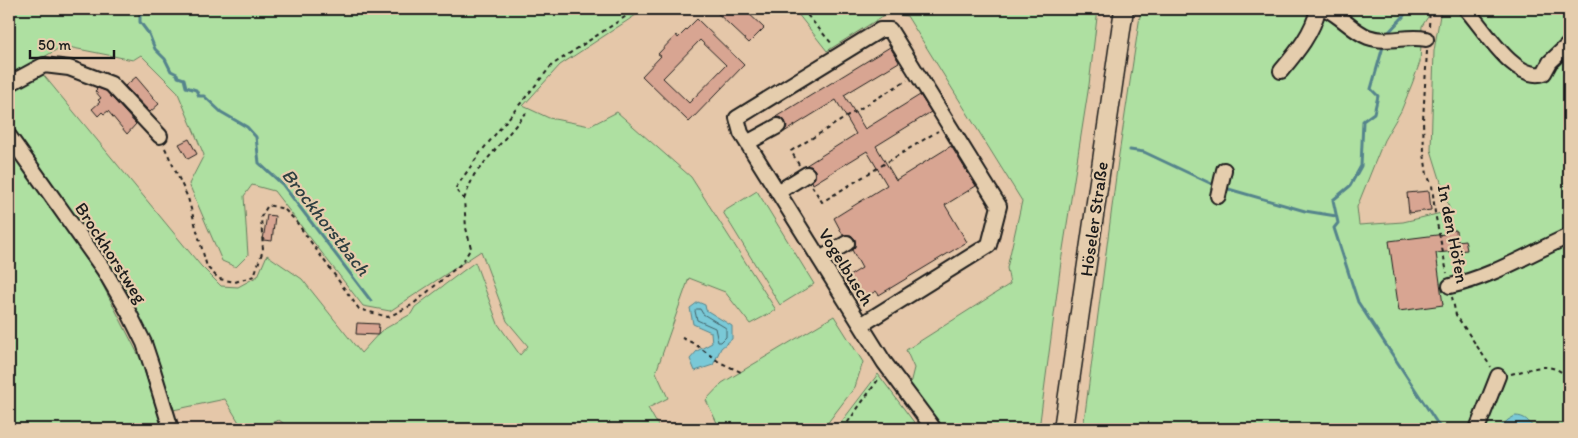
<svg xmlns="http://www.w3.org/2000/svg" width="1578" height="438" viewBox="0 0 1578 438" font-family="Itim,sans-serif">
<rect width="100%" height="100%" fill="#e5c7a9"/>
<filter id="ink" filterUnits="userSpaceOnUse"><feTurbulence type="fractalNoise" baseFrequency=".02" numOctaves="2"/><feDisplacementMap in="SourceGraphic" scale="10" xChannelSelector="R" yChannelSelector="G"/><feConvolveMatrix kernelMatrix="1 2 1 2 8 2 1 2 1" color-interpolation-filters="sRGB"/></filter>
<g filter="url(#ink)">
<path fill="#aee0a1" stroke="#657e5e" d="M9 9H645L560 65 523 106 549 118 590 126 617 112 691 177 776 310 750 324 725 292 689 278 656 372 668 398 648 408 660 429H291L279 420 254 429H243L225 399 173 410 153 349 121 284 9 125V86L41 72 201 266 221 286 238 287 258 276 267 255 302 279 361 353 381 331 411 314 415 307 475 262 498 324 520 355 528 346 507 321 481 251 390 311 363 306 274 191 252 185 244 196 248 255 236 267 222 261 189 184 204 155 177 91 141 55 133 60 63 46 9 77Z
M794 9H1098L1089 85 1061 262 1039 429H943L910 384 914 368 906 350 1010 284 1007 268 1022 201 907 16 888 13 827 51Z
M1141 9H1433L1422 26 1420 62 1412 84 1401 111 1384 140 1357 207 1359 225 1403 222 1450 211 1431 150 1434 51 1441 9H1569V429H1083L1118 161Z
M9 145 98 276 141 360 163 429H9Z
M757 191 814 284 780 305 723 212Z
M834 316 863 362 855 387 823 429H720L706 400 722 383Z
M878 374 919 429H836Z"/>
<path fill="#7ac9d7" stroke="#54848c" d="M698 302 705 305 706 310 732 326V339L721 348 713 365 695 371 690 359 697 351 712 343 711 332 693 324 690 308Z
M1515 416C1525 416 1529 421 1534 429H1498L1508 420Z"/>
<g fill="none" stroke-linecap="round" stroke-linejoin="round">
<path stroke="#426167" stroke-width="1" d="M697 309H700L703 314 726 328V337L721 342H718L715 328 697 320 695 311Z"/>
<path stroke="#54848c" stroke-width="3" d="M137 9 140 12V22L149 34 155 49 165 59 171 71 177 74 178 77 184 79 186 87 196 90 199 96H204L221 112 247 127 256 137 259 163 283 185 371 301
M1386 35 1403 17 1408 9
M1384 43 1371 89 1378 96 1374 113 1363 121 1361 166 1350 186 1333 200 1338 223 1334 228 1358 302 1441 429
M1130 150 1144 152 1216 186
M1225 188 1305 211 1336 216"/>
</g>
<path fill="#d8a592" stroke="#1c1c1c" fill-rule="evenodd" d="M713 9H744L764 28 749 43Z
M697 19 744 65 689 122 642 76 661 56 658 54 676 35 678 38ZM700 40 726 65 689 103 663 78Z
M890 47 899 62 844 95 865 129 920 95 931 112 876 146 896 180 951 146 976 186 945 205 967 242 879 295 876 291 860 301 846 278 862 268 852 250 855 247V239L851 235H843L834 218 887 185 867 151 813 184 812 181 815 178V170L811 166H805L856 134 836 100 784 132 787 127 785 121 779 117 774 118Z
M136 77 159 104 150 112 125 86Z
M98 88 106 91 136 124 127 134 108 111 104 114 102 112 98 116 92 109 100 102 98 100 101 98 95 91Z
M189 139 197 154 188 159 179 144Z
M1429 191 1431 210 1409 213 1407 193Z
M267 215 275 216 272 241 263 240Z
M1456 230 1457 241 1465 240 1467 250 1436 253 1443 305 1399 311 1389 241 1445 234V231Z
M357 323 379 324 378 335 356 334Z"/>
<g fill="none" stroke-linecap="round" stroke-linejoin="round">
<defs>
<path id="minor" d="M1326 9C1341 16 1354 32 1368 37 1387 44 1407 35 1426 39
M1466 9C1483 27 1515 83 1544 73L1550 62 1569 44
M1281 71C1296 53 1313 33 1318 9
M9 84 44 65 69 68 111 84 160 136
M9 136 104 270 129 313 144 343 152 367 171 429
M747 143 778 126
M778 192 807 174
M1218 196 1224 170
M820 259 847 243
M1450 286C1492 277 1530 253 1569 236
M861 325 989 245 999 206 890 30H880L737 118 741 133 884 362 934 429
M1477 429 1498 376"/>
<path id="major" d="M1063 429 1124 9"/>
</defs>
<use href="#minor" stroke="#1c1c1c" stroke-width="18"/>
<use href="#major" stroke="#1c1c1c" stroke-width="21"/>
<path stroke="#1c1c1c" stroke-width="2" stroke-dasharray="4 4" stroke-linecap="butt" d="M802 9 833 45
M1429 26 1430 9
M1427 51 1423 120 1424 153 1427 175 1432 185 1435 213 1447 273
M165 148 188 198 207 267 219 279 235 282 254 276 263 250 261 217 268 205 284 209 295 220 359 309 388 317 412 305 462 263 471 248 466 228 464 199 455 189 480 153 552 65 637 9
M799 165 791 151 907 80
M812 186 822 202 938 131
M464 199 474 175 526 113
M1452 297 1456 315 1491 367
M682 338 695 344 719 362 741 372
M1511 374C1533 369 1552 359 1569 379
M843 429 880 377"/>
<use href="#minor" stroke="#e5cdad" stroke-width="14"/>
<use href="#major" stroke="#e5cdad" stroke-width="18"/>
</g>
</g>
<g text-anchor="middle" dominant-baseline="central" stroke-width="4.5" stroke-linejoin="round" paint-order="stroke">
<g font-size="18" fill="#1c1c1c" stroke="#e5cdad">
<text transform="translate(1094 219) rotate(-82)">Höseler Straße</text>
<text transform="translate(1453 234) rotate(79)">In den Höfen</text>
<text transform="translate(111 253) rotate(57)">Brockhorstweg</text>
<text transform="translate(846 267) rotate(58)">Vogelbusch</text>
</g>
<g font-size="19" font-style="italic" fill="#2f3f41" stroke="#e5cdad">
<text transform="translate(326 222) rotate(52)">Brockhorstbach</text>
</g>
</g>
<rect width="1578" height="438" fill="none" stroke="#e5cdad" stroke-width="30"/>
<rect x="15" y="15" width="1548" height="408" fill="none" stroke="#1c1c1c" stroke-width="2" filter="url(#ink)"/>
<path d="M30 50v8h84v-8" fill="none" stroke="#1c1c1c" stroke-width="2.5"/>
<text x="38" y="50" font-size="15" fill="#1c1c1c" stroke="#e5cdad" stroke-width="4" paint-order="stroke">50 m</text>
</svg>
